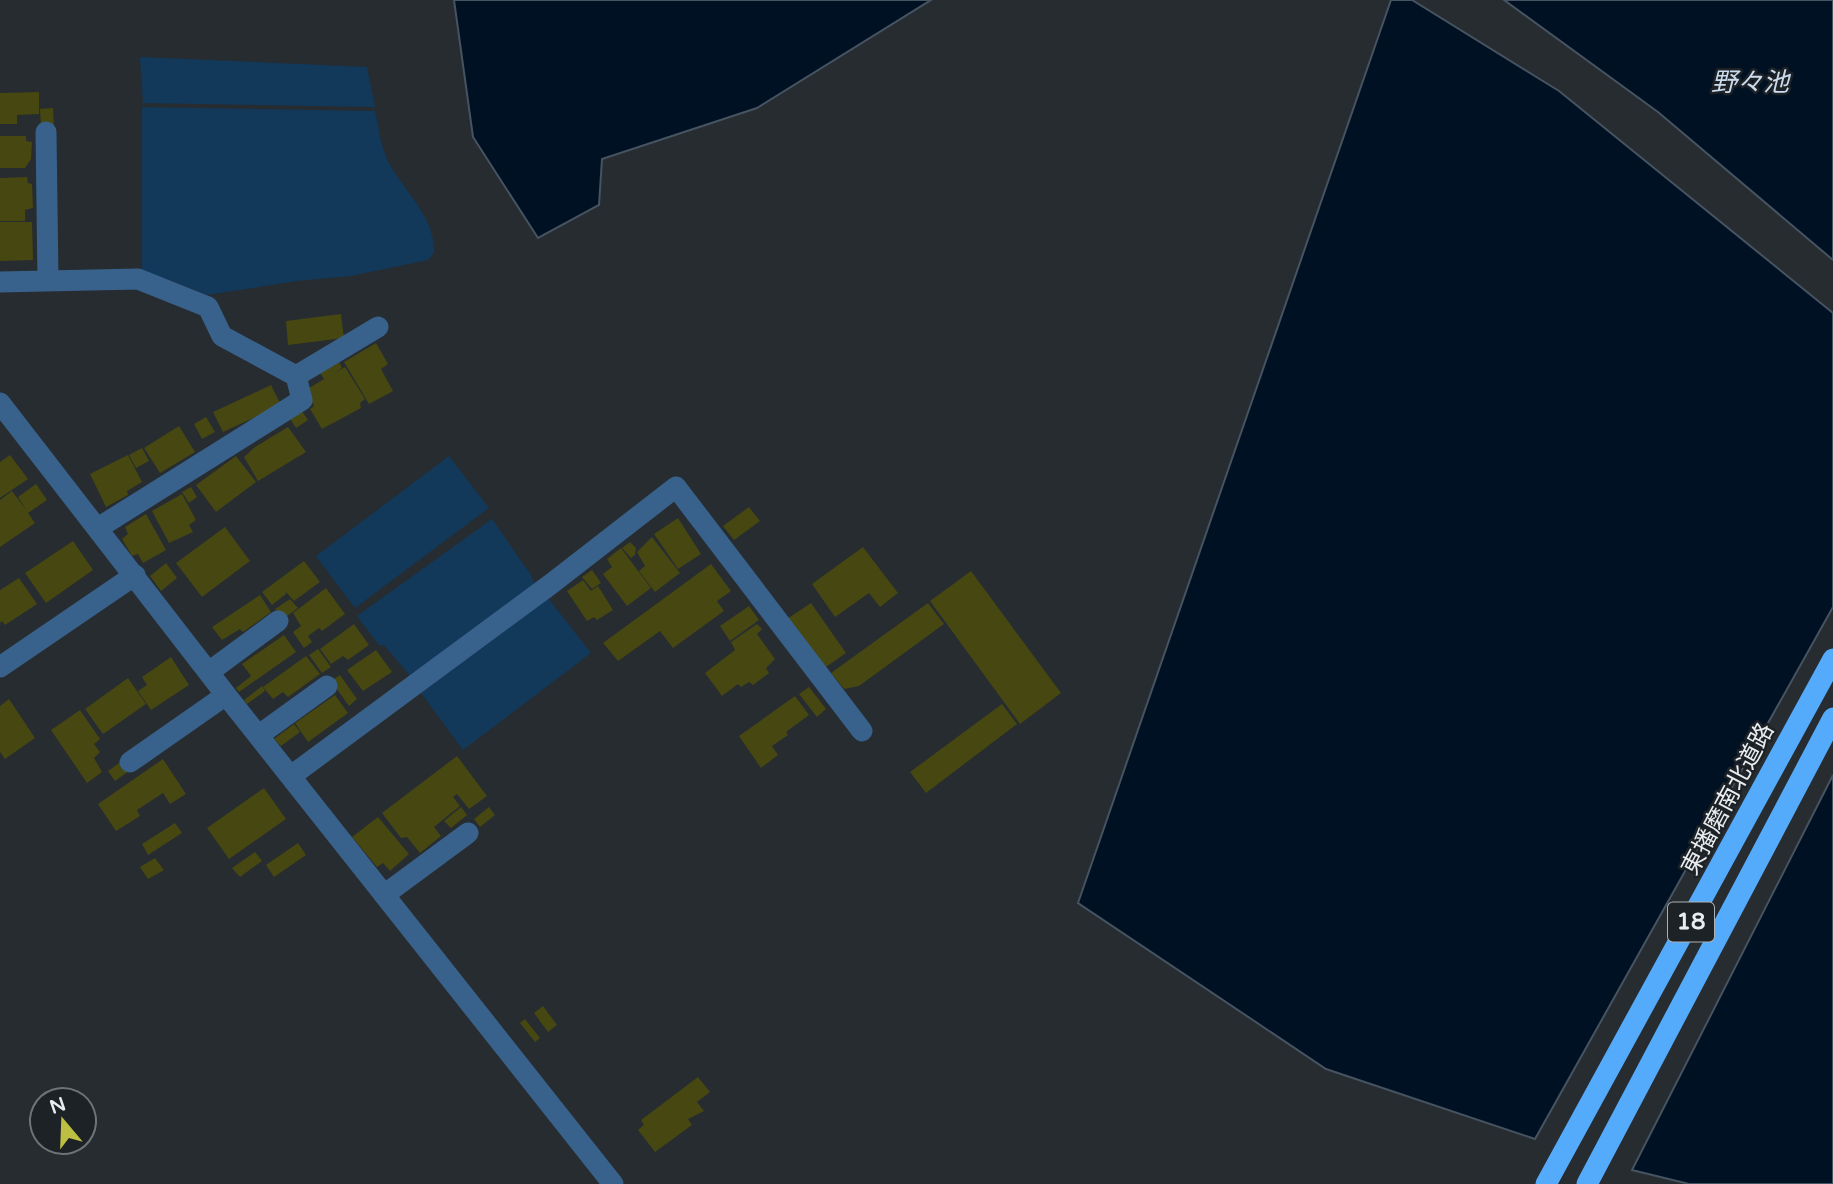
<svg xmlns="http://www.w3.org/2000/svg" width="1833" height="1184" viewBox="0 0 1833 1184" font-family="'Varela Round','Noto Sans JP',sans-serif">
<rect width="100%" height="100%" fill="#272c31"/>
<path fill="#12385a" d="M140 57 367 67 375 107 143 103Z
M142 107 375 111C379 129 381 149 390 165 406 193 436 219 434 253L428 260 351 276 297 281 207 295 167 279 142 274Z
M449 456 489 508 355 608 316 556Z
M492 519 531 575 536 586 411 677 384 645H379L357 616Z
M548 598 591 653 463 750 421 693Z"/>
<path fill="#001124" stroke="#465361" stroke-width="2" d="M454 0H931L757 108 602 159 599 205 538 238 473 137Z
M1391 0H1412L1559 91 1833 313V607L1535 1139 1326 1069 1078 903Z
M1504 0H1833V260L1658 112Z
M1833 775V1184H1689L1632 1170Z"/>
<path fill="#464711" d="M39 92V114L17 115V124H0V93Z
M53 108 54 126 41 127 40 109Z
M0 136H26V141L32 142 31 159 25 168H0Z
M27 177 28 183 32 184 33 208 25 210V221H0V178Z
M0 222H32L33 260 0 261Z
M341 314 344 338 288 345 286 321Z
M376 343 388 364 381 369 393 391 369 404 344 362Z
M338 359 342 368 335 373 345 367 365 399 360 403 361 408 322 429 310 409 314 406 306 390 324 379 319 371Z
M271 385 281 405 223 432 213 412Z
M301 410 308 420 296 428 289 417Z
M206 417 215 432 202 439 194 424Z
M179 426 195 452 160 473 144 448Z
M288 427 306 452 258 481 244 457 255 447Z
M142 448 149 461 136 468 129 455Z
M10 455 28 479 0 498V462Z
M128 455 142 482 127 491 128 495 106 507 90 474Z
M236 456 256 482 216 512 196 485Z
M36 484 47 500 28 513 35 523 0 547V500L12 491 26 510 18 497Z
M191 487 197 497 189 503 182 492Z
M182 494 196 520 189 525 193 532 169 543 152 511Z
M749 507 760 521 734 540 723 526Z
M146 514 166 550 143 563 138 554 132 556 122 539 128 534 125 527Z
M678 518 701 554 678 569 654 534Z
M225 527 250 561 202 597 176 563Z
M652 537 680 573 655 592 639 571 645 566 637 552Z
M73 541 93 570 46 603 25 573Z
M630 542 636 548 635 555 631 558 622 548Z
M863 547 898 593 880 607 869 593 835 617 812 584Z
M621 548 651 588 627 606 603 574 612 567 607 559Z
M304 561 320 582 294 601 286 592V594L272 605 262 592Z
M166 563 177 578 161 591 150 576Z
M711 564 731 591 717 601 724 611 673 648 660 631 618 661 603 643Z
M592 570 601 583 592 589 582 577Z
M971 571 1061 693 1020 724 930 601Z
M19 578 37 604 5 625 2 621 0 623V590Z
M583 580 591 591 598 586 613 610 597 620 594 617 587 621 567 591Z
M326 588 345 614 322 631 319 628 308 636 312 642 304 648 293 632 301 626 293 613Z
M260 595 271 612 243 632 240 629 222 640 212 627Z
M290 599 298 608 283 619 275 609Z
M811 603 846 653 823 669 787 619Z
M928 603 944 624 859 686 844 689 831 673Z
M749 606 759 620 730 641 720 626Z
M354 624 369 645 348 660 343 656 331 664 320 649Z
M757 624 762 629 757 634 775 659 766 668 769 673 753 685 749 682 741 687 738 684 722 696 705 673 735 650 731 642Z
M284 635 296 652 239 692 236 688 251 676 242 664Z
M318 649 331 667 322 673 309 655Z
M376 650 392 672 363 691 347 670Z
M306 656 320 674 288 697 283 692 273 699 263 687Z
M171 657 189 685 151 710 138 691 147 685 142 677Z
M340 675 357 699 349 706 331 681Z
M128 678 146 704 103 734 85 709Z
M262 686 265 691 247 704 244 700Z
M809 687 826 709 817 717 799 694Z
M335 695 348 713 308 742 295 723Z
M795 696 809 715 786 732 788 735 772 746 778 755 761 768 739 736Z
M9 699 35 738 5 759 0 752V706Z
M1002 704 1017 724 926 793 910 772Z
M80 710 100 739 94 744 100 752 94 758 102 772 87 783 51 730Z
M294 724 300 732 281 746 274 739Z
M457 756 487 796 469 809 457 794 453 797 460 806 434 827 441 836 420 853 407 837 401 838 382 813Z
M163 759 186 794 170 804 163 793 137 810 140 816 116 831 98 804Z
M122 761 129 771 115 781 108 771Z
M264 788 286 819 229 859 207 828Z
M461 807 467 815 451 828 444 821Z
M489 807 495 815 480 827 474 819Z
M378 817 409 854 390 871 383 863 377 867 352 837Z
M175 823 182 833 148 855 142 844Z
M298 843 306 855 274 877 266 865Z
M255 852 262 861 240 877 232 868Z
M155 858 164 870 148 879 140 867Z
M543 1006 557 1025 548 1032 534 1013Z
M525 1019 540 1038 535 1042 520 1023Z
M698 1077 710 1092 697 1102 704 1111 688 1119 692 1125 655 1152 638 1130 644 1125 641 1120Z"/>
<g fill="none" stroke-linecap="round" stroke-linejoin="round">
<path stroke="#38628b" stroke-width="21" d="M46 132 48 279
M0 282 138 279 208 307 222 336 296 376
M0 403 226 695 613 1184
M98 528 302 400 296 376 378 327
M0 667 135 575
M209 672 278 621
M259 735 327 686
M130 762 226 695
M291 776 551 584 676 487 862 731
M384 895 468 833"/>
<path stroke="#54aafb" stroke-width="21" d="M1546 1184 1833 659
M1587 1184 1833 718"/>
</g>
<g text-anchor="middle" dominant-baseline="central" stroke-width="5" stroke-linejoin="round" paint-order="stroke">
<rect fill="#1d2227" stroke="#acb0b4" stroke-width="2" x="1668" y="902.5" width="46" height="39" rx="5"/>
<g font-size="23" font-weight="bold" fill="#e9edf0">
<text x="1691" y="922">18</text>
</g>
<g font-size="24" fill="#e9edf0" stroke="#1d2227">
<text transform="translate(1728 799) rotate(-62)">東播磨南北道路</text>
</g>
<g font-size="26" font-style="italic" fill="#cbdbed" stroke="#1d2227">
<text x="1750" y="82">野々池</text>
</g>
</g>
<g transform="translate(63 1121) rotate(341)"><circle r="33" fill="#1d2227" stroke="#6f7377" stroke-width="2"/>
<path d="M0-5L12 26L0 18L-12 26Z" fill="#bdbf43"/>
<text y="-10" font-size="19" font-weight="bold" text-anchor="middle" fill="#e9edf0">N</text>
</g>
</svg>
